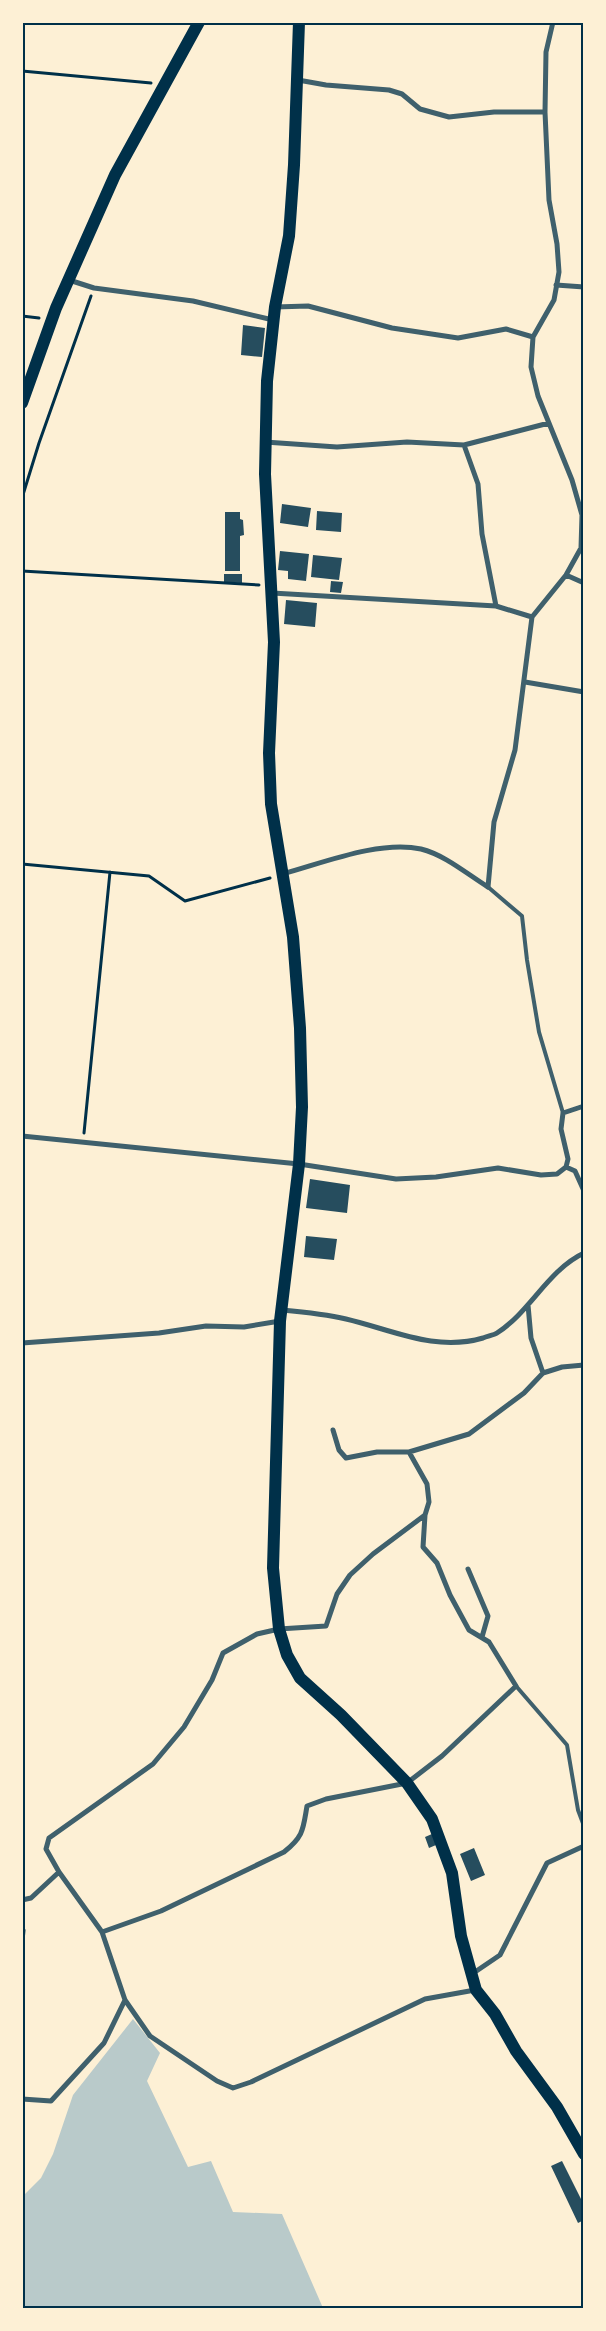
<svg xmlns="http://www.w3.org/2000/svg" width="606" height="2331" viewBox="0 0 606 2331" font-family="'Roboto Serif',serif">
<rect width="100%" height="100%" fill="#fdf0d5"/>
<path fill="#b9caca" d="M133 2019 160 2053 147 2081 188 2167 211 2161 233 2212 282 2214 323 2308H23V2196L41 2178 53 2154 73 2095Z"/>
<path fill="#264d5e" d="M243 325 265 328 262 357 241 355Z
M282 504 311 508 308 527 280 523Z
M317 511 342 513 341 532 316 530Z
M225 512H240V519L243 520 244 535 240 536V571H225Z
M280 551 309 554 306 581 288 579V571L278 570Z
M313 555 342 558 339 580 311 577Z
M224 574H242V583L224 582Z
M331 581 343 582 341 593 330 592Z
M286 600 317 603 315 627 284 624Z
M310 1179 350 1185 347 1213 306 1208Z
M306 1236 337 1239 334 1260 304 1257Z
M432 1834 436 1845 429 1848 425 1837Z
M474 1848 485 1875 471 1881 460 1854Z
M562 2161 584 2205V2220L578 2223 551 2166Z"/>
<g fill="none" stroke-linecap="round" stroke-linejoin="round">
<path stroke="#003049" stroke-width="3" d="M22 71 151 83
M22 316 39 318
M22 498 39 443 91 296
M22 571 259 585
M22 864 149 876 185 901 270 878
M84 1133 110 872
M22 1953 24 1930"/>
<path stroke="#3f606c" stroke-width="4" d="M488 887 522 916 527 960 539 1032 563 1113
M516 1686 567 1745 578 1810 584 1826"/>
<path stroke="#3f606c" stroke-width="5" d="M298 80 326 85 389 90 402 94 420 109 449 117 494 112H545
M69 280 94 288 193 301 273 320
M556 285 584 287
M275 307 308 306 392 328 458 338 506 329 533 337
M265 442 337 447 407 442 464 445 549 423
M464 445 478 484 482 534 496 606
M566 575 584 583
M272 593 496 606 532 617
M525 682 584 692
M282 874C323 863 379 840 421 849 445 855 467 874 488 887L494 822 515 750 532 617 566 575 581 548 582 515 572 480 538 396 531 367 533 337 554 300 559 272 557 244 549 200 545 112 546 52 553 22
M22 1136 299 1164 396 1179 436 1177 498 1168 541 1175 557 1174 566 1167 568 1159 561 1129 563 1113 584 1106
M566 1167 575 1171 584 1191
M528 1305 531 1338 543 1373
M282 1310C304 1312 325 1314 346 1319 393 1330 435 1352 483 1338 488 1336 494 1335 497 1333 530 1312 548 1270 584 1253
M22 1343 159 1333 206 1326 244 1327 280 1321
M333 1430 339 1450 346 1458 377 1452H409L469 1434 524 1393 543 1373 562 1367 584 1365
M409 1452 427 1484 429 1502 425 1515 373 1554 350 1575 337 1594 326 1626 279 1629 257 1634 223 1653 212 1680 184 1727 153 1764 49 1838 46 1849 59 1872 102 1932 125 2000 150 2036 217 2081 233 2088 251 2082 425 1999 475 1990
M468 1569 488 1616 482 1637
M22 1900 31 1898 59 1872
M102 1932 161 1911 284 1852C304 1836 303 1829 307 1806L326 1799 407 1783 442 1756 516 1686 489 1642 469 1630 450 1595 437 1563 423 1547 425 1515
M472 1974 500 1955 547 1863 584 1846
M22 2099 51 2101 104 2043 125 2000"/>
<path stroke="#003049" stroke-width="12" d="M299 22 294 165 289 236 275 307 267 381 265 474 274 642 269 753 271 804 293 937 300 1028 302 1107 299 1164 280 1321 273 1568 279 1629 287 1655 300 1678 341 1715 407 1783 432 1819 452 1873 461 1936 476 1990 495 2014 516 2051 557 2107 584 2154
M22 403 56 308 115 175 199 22"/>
</g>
<rect width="606" height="2331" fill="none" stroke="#fdf0d5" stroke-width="48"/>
<rect x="24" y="24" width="558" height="2283" fill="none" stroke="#003049" stroke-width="2"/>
</svg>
